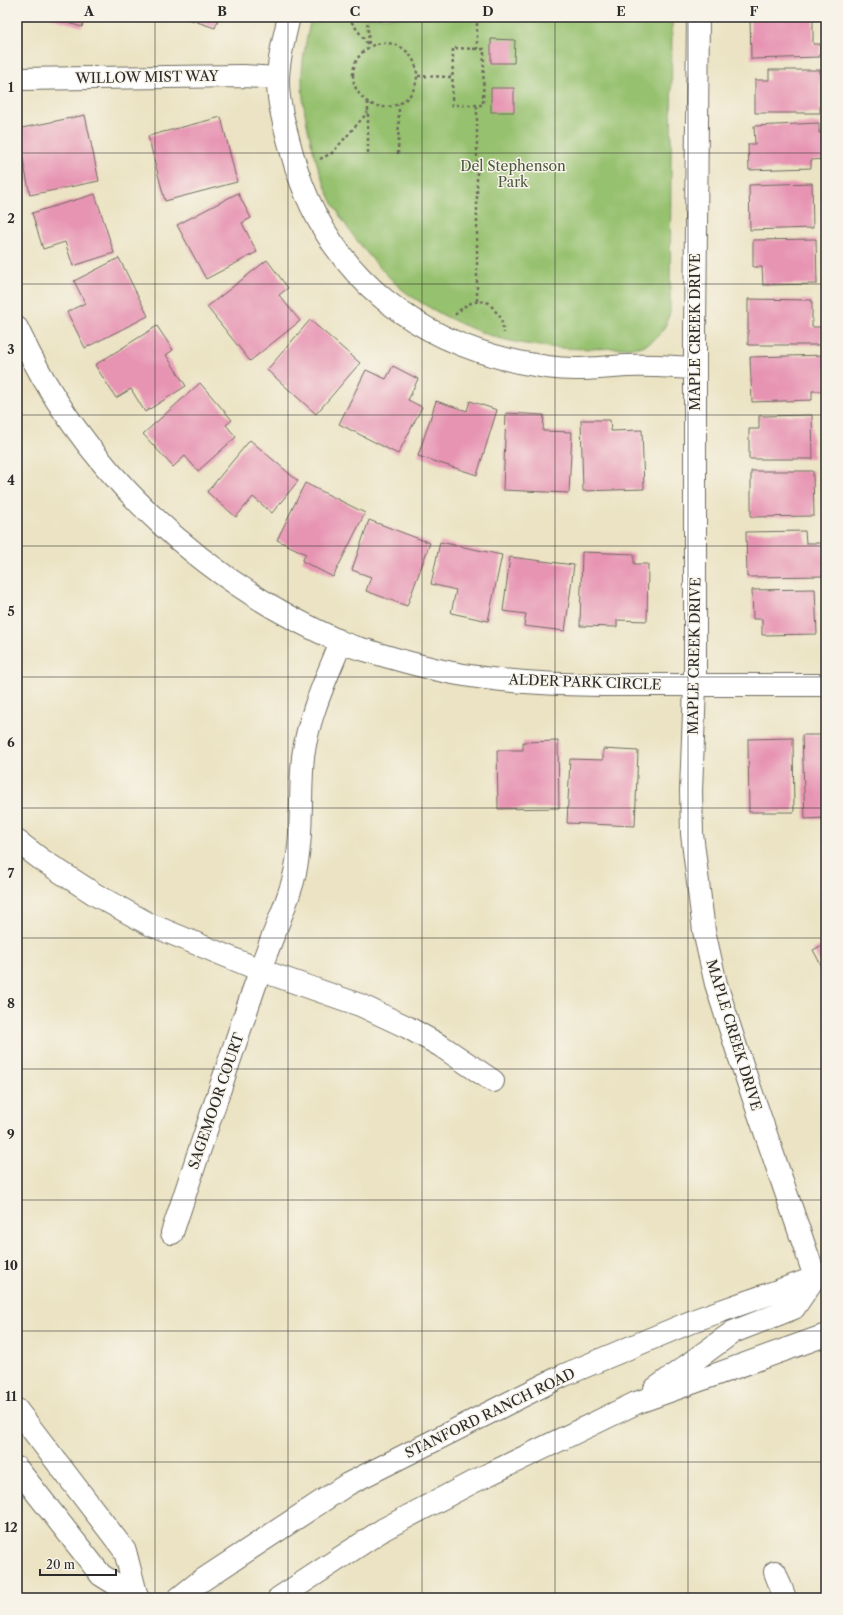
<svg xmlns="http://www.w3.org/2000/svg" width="843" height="1615" viewBox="0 0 843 1615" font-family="'Libre Caslon Text',serif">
<rect width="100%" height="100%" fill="#f7f3e8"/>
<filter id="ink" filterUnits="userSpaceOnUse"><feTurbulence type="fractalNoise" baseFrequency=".025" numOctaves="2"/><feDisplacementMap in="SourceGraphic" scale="8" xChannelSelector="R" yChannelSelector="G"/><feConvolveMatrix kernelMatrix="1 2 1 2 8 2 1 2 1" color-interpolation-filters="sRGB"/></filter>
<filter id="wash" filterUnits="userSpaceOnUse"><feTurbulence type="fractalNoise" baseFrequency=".012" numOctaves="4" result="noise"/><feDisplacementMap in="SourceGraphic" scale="16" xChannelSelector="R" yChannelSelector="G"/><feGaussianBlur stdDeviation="0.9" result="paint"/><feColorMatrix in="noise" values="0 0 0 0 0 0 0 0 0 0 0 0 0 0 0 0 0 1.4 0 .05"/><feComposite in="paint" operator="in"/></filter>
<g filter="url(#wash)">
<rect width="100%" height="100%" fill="#ebe3c3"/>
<path fill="#96c16e" stroke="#60764c" d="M311 17H672L670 312C665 330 658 342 639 347 590 350 537 351 489 335 462 326 418 304 397 285 375 264 349 234 335 207 317 175 303 119 302 83 301 61 307 38 311 17Z"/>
<g id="blocks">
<path fill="#e794b3" d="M48 17H85L82 27Z
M182 17H219L215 28Z
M750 17H813V44H820V57L751 59Z
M491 39 515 40 514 63H491Z
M769 70H820V113H755V80H769Z
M491 88H514V112H491Z
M85 115 99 181 30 195 17 129Z
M221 117 237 182 165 201 148 136Z
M819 123V133H826V159L811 160V168L749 170 748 144H755L754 126Z
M812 183 813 228 750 230 749 185Z
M238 193 251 218 242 223 257 252 206 279 177 225Z
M95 194 114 253 73 266 65 242 43 249 32 213Z
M816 239 817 284 763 285 762 267H753V240Z
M119 258 148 316 85 348 67 312 85 303 74 281Z
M267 260 288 288 279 295 300 321 250 361 207 307Z
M748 299 812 300V327H822L821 345H748Z
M310 320 360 363 316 414 267 370Z
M157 326 173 350 166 355 186 386 145 412 131 389 116 398 95 365Z
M826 355V391H812V400L752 402 750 357Z
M393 366 418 379 408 400 422 407 398 454 339 424 366 370 386 379Z
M200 383 232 420 226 425 236 437 198 471 185 456 173 467 143 434Z
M436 401 467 411 470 401 497 410 477 475 418 456Z
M506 413 544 415 543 431 572 432 569 493 503 490Z
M812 415 813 459H749V429H759V416Z
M581 420H610L611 431 642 430 644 489 583 491Z
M250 440 298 481 272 513 253 497 236 517 207 492Z
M751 471H813L814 516 751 517Z
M305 483 365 513 333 577 302 561 306 554 277 540Z
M369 520 430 543 407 606 366 591 371 577 352 570Z
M805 531 806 543H826V576L747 577 746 532Z
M440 542 502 555 488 621 451 613 456 590 431 584Z
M582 552 634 554V564H648L647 621 617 620V627L580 626Z
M510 557 574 565 565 631 524 626 526 614 503 611Z
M815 589 817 634 762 635V619H753L752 590Z
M802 735H826V818L805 819Z
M793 738 794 812H749L748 739Z
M558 741 559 808 498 809 497 750H523V742Z
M603 749 638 751 635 826 567 823 570 759 603 760Z
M826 943V974L813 950Z"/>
</g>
</g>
<g filter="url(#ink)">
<use href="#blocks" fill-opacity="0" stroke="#6e6b60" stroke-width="1"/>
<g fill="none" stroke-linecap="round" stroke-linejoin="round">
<defs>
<path id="minor" d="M289 17C284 37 279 57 278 77 277 101 285 127 291 150 324 276 420 349 547 367 574 371 600 368 627 366 650 365 673 367 695 368
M698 17 695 331V686L691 791 692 834 704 931 716 984 737 1050 815 1277
M17 79 243 76 278 78
M17 328C81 467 199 579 339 641 350 647 363 649 375 653 402 661 430 669 458 674 526 686 595 685 663 685 718 685 772 685 826 685
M17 841 42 860 96 895 149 924 260 970 360 1005 407 1027 441 1046 493 1081
M172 1233C201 1146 229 1060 259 974 269 942 284 913 293 881 304 840 299 798 303 757 308 717 326 679 341 642
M17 1410 125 1551 137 1597
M17 1468 101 1575 138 1598
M775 1572 785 1598"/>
<path id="major" d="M655 1389 733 1332 794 1308 815 1277
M179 1598 198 1583 348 1484 562 1376 698 1319 826 1274
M279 1598 384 1529 473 1482 636 1403 826 1335"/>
</defs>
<use href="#minor" stroke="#6e6b60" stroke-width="24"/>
<use href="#major" stroke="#6e6b60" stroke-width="24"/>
<path stroke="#6e6b60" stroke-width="2.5" stroke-dasharray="3 3" stroke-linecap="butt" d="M348 17 369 46
M367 17 369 46
M353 75a32 32 0 1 1 64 0a32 32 0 1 1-64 0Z
M418 76 452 77
M477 105H452L453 48 477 49
M368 153V103
M398 154 399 105
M320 159 332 153 368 112
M477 301V105H483L484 49H477V17
M455 315C464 305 475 298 489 303L501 318 504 333"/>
<use href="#minor" stroke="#fff" stroke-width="22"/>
<use href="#major" stroke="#fff" stroke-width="22"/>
</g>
</g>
<path fill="none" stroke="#2b2b2b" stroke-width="1" stroke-opacity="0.55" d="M155 17V1598M288 17V1598M422 17V1598M555 17V1598M688 17V1598M17 153H826M17 284H826M17 415H826M17 546H826M17 677H826M17 808H826M17 938H826M17 1069H826M17 1200H826M17 1331H826M17 1462H826"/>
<g text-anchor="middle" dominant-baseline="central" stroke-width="3" stroke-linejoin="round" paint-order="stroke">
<g font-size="14" fill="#2b2b2b" stroke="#f7f3e8">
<text transform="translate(147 77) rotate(-1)">WILLOW MIST WAY</text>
<text transform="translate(695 332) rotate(-90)">MAPLE CREEK DRIVE</text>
<text transform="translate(694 656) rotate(-89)">MAPLE CREEK DRIVE</text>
<text transform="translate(585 682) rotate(2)">ALDER PARK CIRCLE</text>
<text transform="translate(734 1035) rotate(73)">MAPLE CREEK DRIVE</text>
<text transform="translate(216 1101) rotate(-71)">SAGEMOOR COURT</text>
<text transform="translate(490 1413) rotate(-26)">STANFORD RANCH ROAD</text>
</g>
<g font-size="14" fill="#4b583f" stroke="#f7f3e8">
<text x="513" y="166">Del Stephenson<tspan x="513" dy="16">Park</tspan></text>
</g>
</g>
<rect width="843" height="1615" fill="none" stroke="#f7f3e8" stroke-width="44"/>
<path d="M40 1569v6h76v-6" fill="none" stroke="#2b2b2b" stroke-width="2"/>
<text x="46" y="1569" font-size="12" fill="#2b2b2b" stroke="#f7f3e8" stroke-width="3" paint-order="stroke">20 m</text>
<rect x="22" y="22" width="799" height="1571" fill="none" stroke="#2b2b2b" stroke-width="1.5"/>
<g font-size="13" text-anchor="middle" font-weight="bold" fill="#2b2b2b">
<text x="89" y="16">A</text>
<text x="222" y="16">B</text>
<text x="355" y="16">C</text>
<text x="488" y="16">D</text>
<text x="621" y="16">E</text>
<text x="754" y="16">F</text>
<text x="11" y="92">1</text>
<text x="11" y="223">2</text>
<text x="11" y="354">3</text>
<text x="11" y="485">4</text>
<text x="11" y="616">5</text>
<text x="11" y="747">6</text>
<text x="11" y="878">7</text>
<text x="11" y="1008">8</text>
<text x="11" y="1139">9</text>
<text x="11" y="1270">10</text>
<text x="11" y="1401">11</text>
<text x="11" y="1532">12</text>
</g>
</svg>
